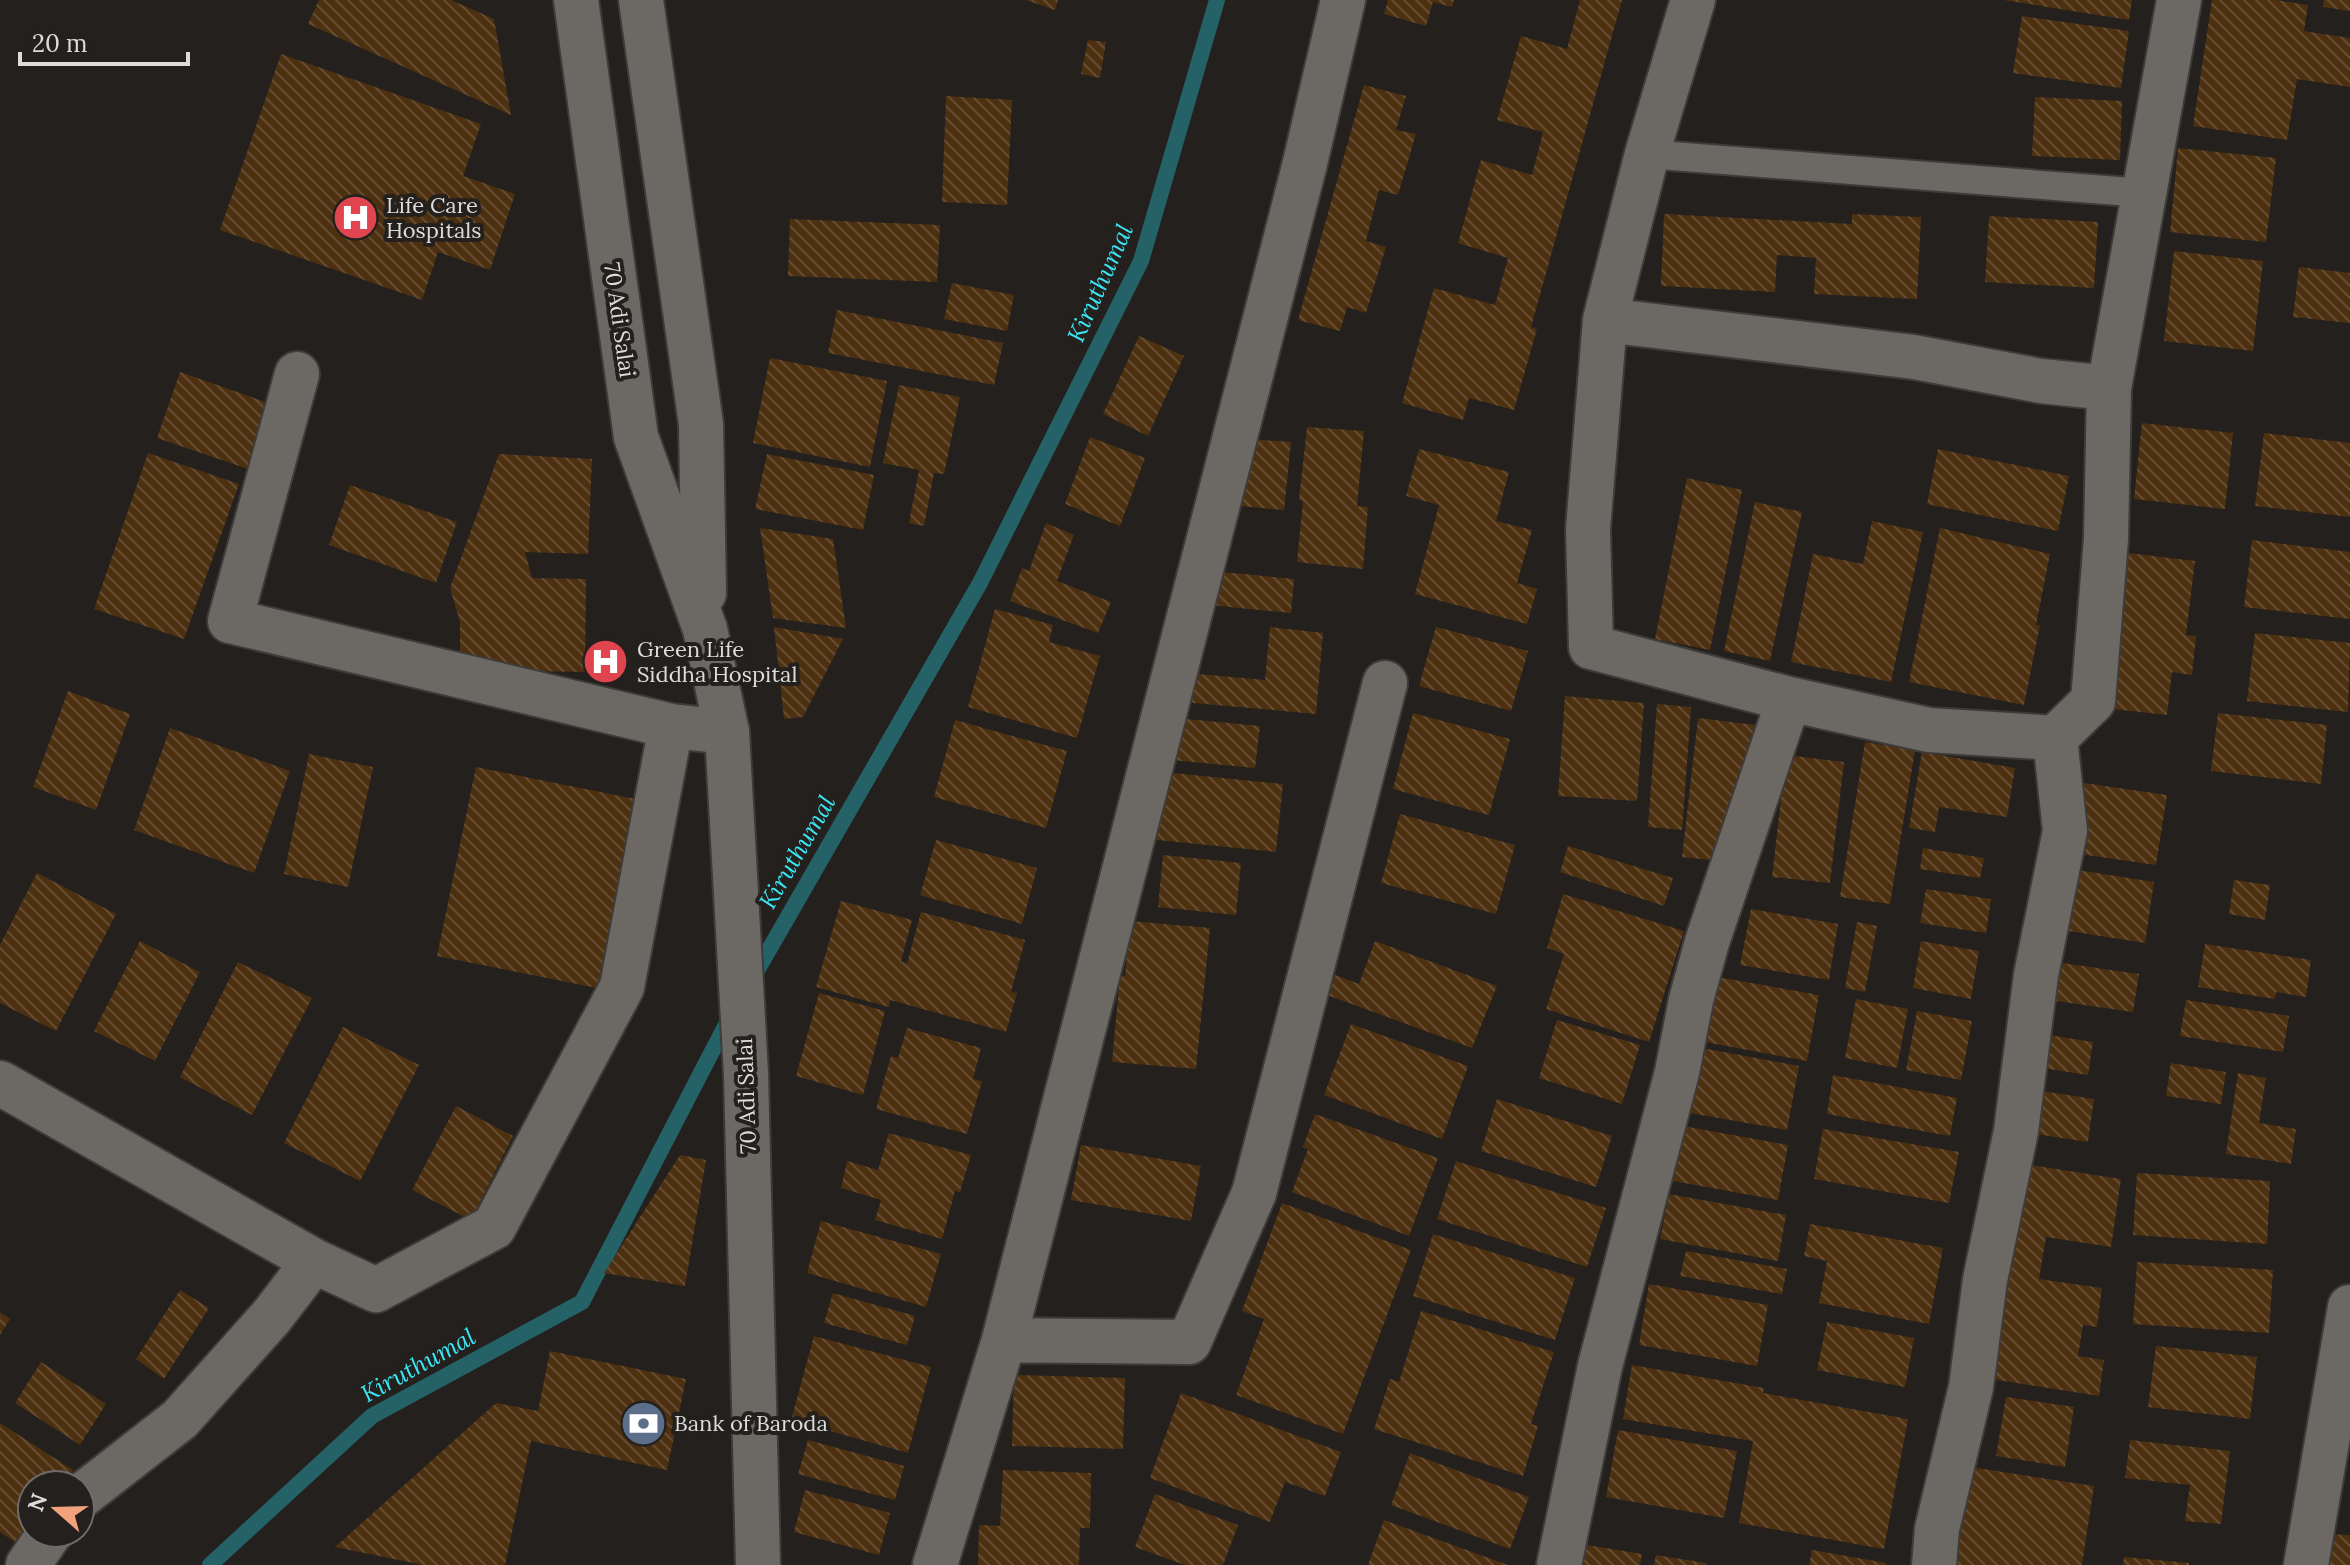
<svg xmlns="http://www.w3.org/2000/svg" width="2350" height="1565" viewBox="0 0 2350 1565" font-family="Lora,serif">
<defs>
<pattern id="building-back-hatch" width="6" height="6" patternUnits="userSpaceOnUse" patternTransform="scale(2)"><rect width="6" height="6" fill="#4d3010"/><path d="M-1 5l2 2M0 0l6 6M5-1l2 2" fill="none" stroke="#664d32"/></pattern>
</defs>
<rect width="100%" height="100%" fill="#23201d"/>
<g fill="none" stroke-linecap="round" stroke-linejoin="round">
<path stroke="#256267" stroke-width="16" d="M751 981 980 583 1141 261 1217 0
M210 1565 372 1416 582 1302 731 1015"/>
</g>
<path fill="url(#building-back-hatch)" d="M319 0H451L494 19 511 115 308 24Z
M1026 0H1058L1055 10Z
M1388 0H1454L1452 7 1433 2 1426 26 1384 14Z
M1580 0H1622L1531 327 1537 329 1514 410 1469 398 1463 420 1402 403 1434 288 1495 305 1508 258 1458 243 1481 160 1532 175 1543 132 1497 120 1521 36 1567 49Z
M2004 0H2132L2129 20Z
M2212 0H2276L2308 5 2304 31 2350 38V87L2297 79 2287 140 2193 126Z
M2324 0H2350V11L2323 7Z
M2022 16 2129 31 2121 88 2013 73Z
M1088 40 1106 42 1100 78 1081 74Z
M281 54 481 124 463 176 515 194 490 270 438 252 422 300 220 230Z
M1364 85 1406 96 1396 130 1416 134 1398 195 1379 190 1366 241 1386 247 1366 313 1347 307 1340 331 1298 320Z
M946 96 1012 100 1007 205 942 202Z
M2035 97 2122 101 2120 160 2032 156Z
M2178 148 2276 158 2266 242 2170 232Z
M1664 214 1852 224V214L1921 217 1917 299 1814 294 1816 258 1777 255 1775 292 1661 286Z
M1989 216 2098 222 2094 288 1985 282Z
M790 219 940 225 937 282 788 276Z
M2174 251 2263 261 2253 351 2164 341Z
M2299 267 2350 273V323L2293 317Z
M952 283 1014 295 1007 331 944 319Z
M837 310 1003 343 994 385 828 353Z
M1139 336 1184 356 1148 436 1103 414Z
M770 358 887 381 870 467 753 443Z
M180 372 280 407 257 472 157 438Z
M899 385 960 397 944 474 934 473 924 526 909 523 919 470 883 463Z
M2142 423 2233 433 2225 509 2134 499Z
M1307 427 1364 431 1357 506 1368 507 1363 569 1297 562 1303 501 1299 500Z
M2264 433 2350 443V517L2255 506Z
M1090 437 1145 458 1120 526 1065 504Z
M1246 439 1291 442 1284 510 1240 506Z
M1419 449 1509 472 1496 521 1532 530 1517 583 1537 589 1527 624 1415 594 1439 505 1406 496Z
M1938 449 2069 476 2058 531 1927 504Z
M148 453 239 484 184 639 94 609Z
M499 454 592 459 588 554 525 552 532 578 586 579 585 672 460 670V622L450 588Z
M767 454 874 475 863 530 755 509Z
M1687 478 1742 490 1710 650 1655 639Z
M350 485 457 522 436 583 329 545Z
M1755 502 1802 512 1770 661 1724 651Z
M1872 521 1923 532 1891 682 1791 662 1813 554 1863 564Z
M1046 523 1074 535 1057 581 1111 602 1098 633 1010 601 1022 568 1029 571Z
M760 528 833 539 846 628 773 618Z
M1940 528 2050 554 2036 625H2040L2024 705 1909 682Z
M2252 540 2350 552V619L2244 607Z
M2120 552 2195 561 2186 635 2196 636 2192 675 2172 672 2167 715 2103 708Z
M1212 571 1294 579 1291 613 1209 605Z
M995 609 1053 625 1049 642 1100 656 1077 738 968 707Z
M774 627 843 639 803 717 784 719Z
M1270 627 1323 633 1316 714 1183 702 1186 673 1265 680Z
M1436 627 1528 651 1511 711 1419 686Z
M2255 633 2350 643 2348 712 2247 701Z
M68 691 130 714 96 810 33 787Z
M1565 696 1644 703 1637 801 1558 796Z
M1657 704 1691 707 1682 830 1648 827Z
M1413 713 1510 739 1489 815 1393 789Z
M2218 713 2327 725 2321 784 2211 771Z
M1166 717 1260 726 1255 768 1161 759Z
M1698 718 1772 727 1757 865 1682 857Z
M955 720 1067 751 1046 828 934 797Z
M170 728 290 771 254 873 134 830Z
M1865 742 1915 750 1890 904 1840 897Z
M1922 752 2015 768 2007 817 1939 807 1935 832 1909 828Z
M309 754 373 767 348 887 284 874Z
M1786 755 1844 762 1830 883 1772 877Z
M476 767 640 800 602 989 437 956Z
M1163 772 1283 784 1276 852 1157 840Z
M2084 783 2167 795 2156 865 2073 853Z
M1400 814 1515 845 1496 914 1381 883Z
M936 840 1037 868 1022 924 920 895Z
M1568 846 1673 878 1664 906 1560 872Z
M1923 848 1984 858 1980 878 1920 869Z
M1163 855 1241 863 1236 915 1158 907Z
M2065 868 2154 882 2145 943 2056 929Z
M37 873 116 914 56 1031 0 1003V945Z
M2234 880 2270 885 2265 920 2229 914Z
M1926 889 1991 899 1986 933 1920 923Z
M1563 894 1684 931 1649 1042 1546 1009 1564 954 1547 948Z
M841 901 912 920 901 961 907 964 921 912 1025 940 1011 992 1017 993 1006 1032 890 1000 889 1007 816 987Z
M1751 909 1838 924 1829 980 1740 965Z
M1130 921 1210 928 1196 1069 1112 1062 1120 976H1125Z
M1857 922 1877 926 1865 992 1845 988Z
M140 941 200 972 155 1061 94 1031Z
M1375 941 1497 986 1472 1048 1327 995 1335 975 1359 984Z
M1921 941 1979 951 1971 999 1913 988Z
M2205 944 2311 960 2306 997 2276 992 2275 999 2198 987Z
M2048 961 2139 974 2133 1012 2042 999Z
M238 962 312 998 252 1115 180 1077Z
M1717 977 1819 995 1807 1061 1705 1042Z
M819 993 885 1011 863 1095 796 1076Z
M1856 999 1908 1009 1897 1068 1845 1058Z
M2186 1000 2289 1016 2283 1052 2180 1036Z
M1917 1011 1972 1021 1961 1080 1906 1070Z
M1557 1020 1640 1045 1622 1104 1539 1078Z
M1351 1024 1468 1066 1442 1139 1324 1095Z
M343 1027 419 1065 360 1181 284 1143Z
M907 1028 981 1048 973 1079 982 1081 967 1134 876 1109 891 1056 898 1058Z
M2042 1034 2093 1042 2088 1075 2036 1067Z
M1702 1048 1799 1066 1787 1130 1690 1113Z
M2171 1063 2226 1072 2221 1104 2166 1096Z
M2238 1073 2266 1078 2259 1123 2296 1129 2291 1164 2226 1154Z
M1833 1075 1957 1098 1950 1136 1827 1114Z
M2023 1088 2094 1099 2088 1142 2016 1131Z
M1497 1099 1612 1136 1596 1187 1481 1151Z
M456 1106 513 1136 471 1220 412 1190Z
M1315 1114 1438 1158 1409 1236 1292 1192 1308 1149 1303 1147Z
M1683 1126 1788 1145 1778 1200 1673 1181Z
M1823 1129 1959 1152 1949 1203 1814 1179Z
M889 1133 971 1155 960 1192 955 1191 942 1239 875 1220 881 1200 841 1188 847 1161 878 1170Z
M1081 1145 1201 1166 1191 1221 1071 1200Z
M680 1155 706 1160 685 1286 604 1273Z
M1456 1161 1606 1208 1587 1267 1437 1219Z
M2018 1163 2121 1179 2111 1247 2046 1237 2039 1279 2102 1288 2097 1327 2083 1325 2078 1356 2104 1360 2099 1396 1985 1378Z
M2137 1173 2270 1181 2267 1244 2133 1235Z
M1669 1194 1786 1215 1778 1261 1660 1239Z
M1282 1203 1411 1250 1343 1434 1236 1395 1264 1319 1242 1311Z
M821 1221 941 1254 926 1307 807 1273Z
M1810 1224 1943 1248 1929 1324 1819 1303 1827 1261 1804 1256Z
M1433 1234 1575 1278 1555 1340 1413 1296Z
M1686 1251 1787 1269 1782 1294 1680 1276Z
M2137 1262 2273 1270 2269 1333 2133 1324Z
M1649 1284 1768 1305 1757 1366 1639 1345Z
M180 1290 209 1308 164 1379 136 1359Z
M833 1293 915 1316 907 1345 824 1323Z
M1421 1311 1554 1352 1531 1424 1538 1426 1523 1476 1374 1429 1390 1379 1399 1382Z
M0 1312 10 1319 0 1335Z
M1827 1322 1914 1338 1905 1387 1817 1370Z
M814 1336 931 1367 908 1453 791 1420Z
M2156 1346 2257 1357 2250 1419 2148 1407Z
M550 1351 686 1379 667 1470 531 1441 505 1565H423L335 1547 496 1403 538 1411Z
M41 1362 106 1404 80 1445 15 1403Z
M1632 1365 1764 1388 1763 1393 1908 1419 1884 1549 1739 1523 1753 1441 1623 1419Z
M1014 1375 1125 1378 1123 1449 1012 1446Z
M1181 1393 1341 1452 1325 1496 1285 1482 1270 1522 1150 1478Z
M2006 1397 2074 1407 2065 1467 1996 1456Z
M0 1423 73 1470 64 1485H32V1533L24 1548 0 1532Z
M1618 1430 1737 1451 1724 1518 1606 1497Z
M808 1440 904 1466 895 1500 798 1474Z
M2130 1440 2230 1451 2221 1524 2185 1521 2190 1485 2125 1478Z
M1410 1453 1529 1497 1510 1549 1391 1505Z
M1964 1466 2094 1486 2082 1565H1949Z
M1003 1470 1091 1473 1090 1528H1080L1079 1565H978L979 1525 1000 1526Z
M805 1490 890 1513 879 1555 794 1532Z
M1155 1494 1238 1525 1223 1565H1185L1135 1547Z
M1384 1520 1508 1565H1368Z
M2319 1534 2350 1535V1565H2317Z
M1587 1545 1642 1554 1640 1565H1583Z
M1812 1550 1886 1563V1565H1809Z
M1656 1555 1706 1563V1565H1654Z
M2124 1557 2189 1563V1565H2123Z"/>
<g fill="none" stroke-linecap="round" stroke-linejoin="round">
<defs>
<path id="lane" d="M1647 154 2144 193"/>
<path id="street" d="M1693 0 1647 154 1605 320 1914 357 2041 381 2109 388
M1605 320 1588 529 1591 647 1789 699 1929 730 2055 738
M297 374 230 621 671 726 727 732
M0 1083 314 1261 376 1290 494 1227 622 987 671 726
M1004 1340 1189 1342 1254 1193 1385 683
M80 1497 180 1419 272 1316 314 1261
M28 1565 50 1533
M935 1565 1004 1340 1305 163 1343 0
M1559 1565 1600 1366 1677 1072 1691 1000 1707 942 1789 699
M1934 1565 1937 1529 1971 1387 1985 1280 2016 1131 2036 975 2065 831 2055 738 2093 701 2106 539 2109 388 2179 0
M2306 1565 2350 1307"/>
<path id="secondary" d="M576 0 636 437 705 629 727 732 746 1074 758 1565
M641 0 701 424 704 593"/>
</defs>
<use href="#lane" stroke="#3e3c3a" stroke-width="32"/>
<use href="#street" stroke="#3e3c3a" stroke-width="48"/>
<use href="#secondary" stroke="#3e3c3a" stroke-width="48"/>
<use href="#lane" stroke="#6c6965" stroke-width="28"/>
<use href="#street" stroke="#6c6965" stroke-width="44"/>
<use href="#secondary" stroke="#6c6965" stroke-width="44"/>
</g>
<defs>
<symbol id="hospital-disc" viewBox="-11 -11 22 22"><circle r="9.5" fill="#e0444e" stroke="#23201d"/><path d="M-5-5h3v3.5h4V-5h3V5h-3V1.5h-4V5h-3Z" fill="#fff"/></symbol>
<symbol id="bank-disc" viewBox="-11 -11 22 22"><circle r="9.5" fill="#5c6f8a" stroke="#23201d"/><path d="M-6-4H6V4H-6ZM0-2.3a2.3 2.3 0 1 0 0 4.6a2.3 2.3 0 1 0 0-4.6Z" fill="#fff"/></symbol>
</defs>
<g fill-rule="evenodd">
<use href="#hospital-disc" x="330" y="192" width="51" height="51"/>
<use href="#hospital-disc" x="580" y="636" width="51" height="51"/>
<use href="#bank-disc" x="618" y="1398" width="51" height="51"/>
</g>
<g text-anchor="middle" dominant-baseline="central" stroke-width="8" stroke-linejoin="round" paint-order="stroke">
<g font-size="22" fill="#dedcda" stroke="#23201d" text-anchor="start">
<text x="386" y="205">Life Care<tspan x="386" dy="25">Hospitals</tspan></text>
<text x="637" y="649">Green Life<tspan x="637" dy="25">Siddha Hospital</tspan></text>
<text x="674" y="1423">Bank of Baroda</text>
</g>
<g font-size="22" fill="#dedcda" stroke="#23201d">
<text transform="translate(620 320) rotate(82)">70 Adi Salai</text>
<text transform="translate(746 1096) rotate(-92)">70 Adi Salai</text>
</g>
<g font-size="24" font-style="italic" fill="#3ae6f4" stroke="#23201d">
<text transform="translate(1100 283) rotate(-66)">Kiruthumal</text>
<text transform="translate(797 852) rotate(-60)">Kiruthumal</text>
<text transform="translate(418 1365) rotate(-29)">Kiruthumal</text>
</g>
</g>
<g transform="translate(56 1509) rotate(290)"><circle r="38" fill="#23201d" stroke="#6e6b69" stroke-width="2"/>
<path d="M0-6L14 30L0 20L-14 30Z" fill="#f1a27b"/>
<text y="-12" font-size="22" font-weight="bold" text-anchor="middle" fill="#dedcda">N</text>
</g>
<path d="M20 52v12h168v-12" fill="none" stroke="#dedcda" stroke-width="4"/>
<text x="32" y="52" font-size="24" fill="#dedcda" stroke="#23201d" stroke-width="6" paint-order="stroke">20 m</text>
</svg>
